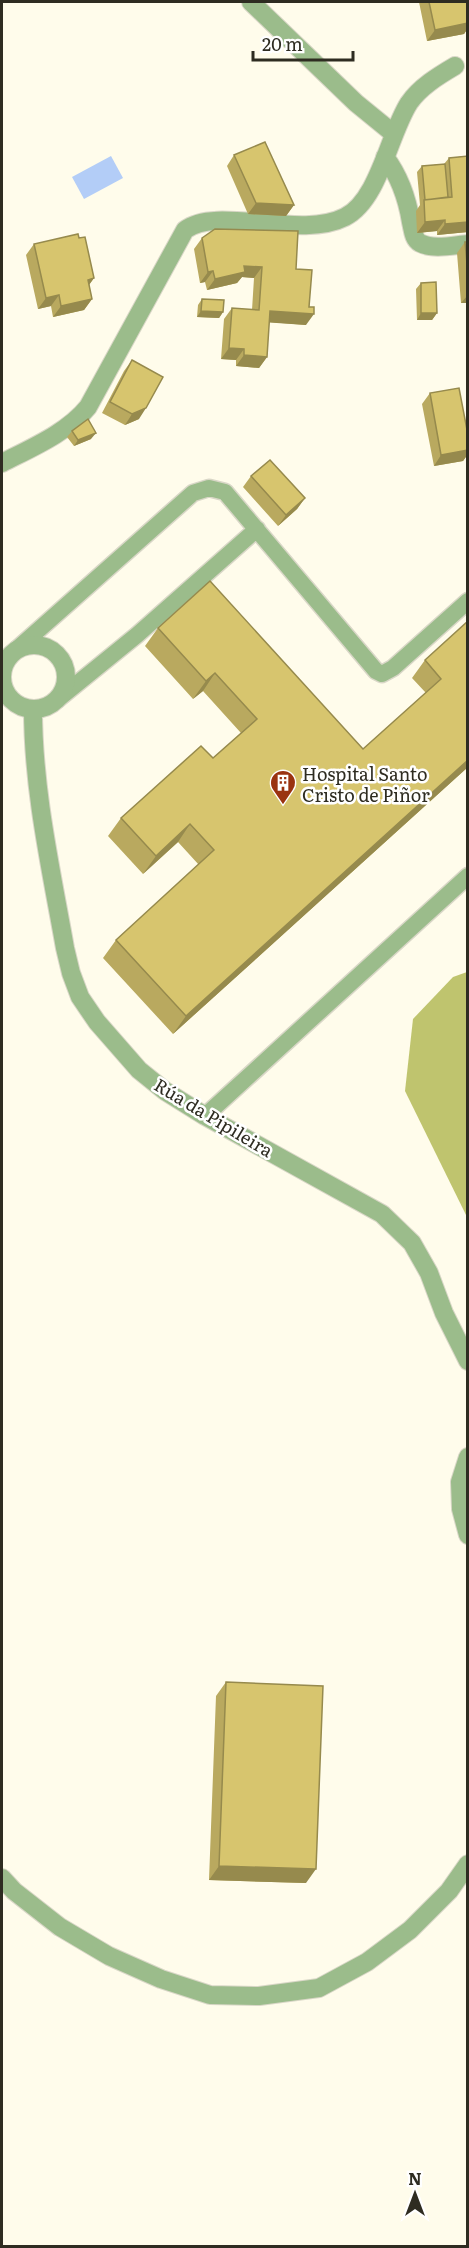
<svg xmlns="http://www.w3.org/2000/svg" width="469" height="2248" viewBox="0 0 469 2248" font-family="Literata,serif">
<rect width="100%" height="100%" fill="#fffceb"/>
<path fill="#bfc46e" d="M467 972H468L467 1217 405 1091 413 1019 453 977Z"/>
<path fill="#b3cdf7" d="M111 156 123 178 84 199 72 177Z"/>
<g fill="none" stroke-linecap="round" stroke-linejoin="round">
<defs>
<path id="service" d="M17 649 193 493 209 488 225 492 376 671 382 674 393 668 468 601
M57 700 137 635 257 529
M205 1116 468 876"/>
<path id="minor" d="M251 2 356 103 394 134
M385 157C400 177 407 197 411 222 413 230 413 239 420 243 433 250 454 245 468 244
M2 463C31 448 67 433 88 407L185 230C217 205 300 240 345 217 379 200 389 134 409 103 420 87 438 76 455 66
M2 677a32 32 0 1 1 64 0a32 32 0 1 1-64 0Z
M33 709C33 790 51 869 65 948L71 973 80 997 97 1022 139 1070 165 1091 205 1116 382 1214 412 1243 429 1273 444 1313 468 1361"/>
<path id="tertiary" d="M468 1457 460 1482 461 1509 468 1535
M2 1878 14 1891 60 1927 109 1956 161 1979 210 1995 259 1996 319 1988 367 1962 410 1930 449 1891 468 1864"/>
</defs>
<use href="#service" stroke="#d9d7c7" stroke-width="19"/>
<use href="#minor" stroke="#d9d7c7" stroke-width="20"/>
<use href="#tertiary" stroke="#d9d7c7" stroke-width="20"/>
<use href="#service" stroke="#9bbc8b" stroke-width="16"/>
<use href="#minor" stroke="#9bbc8b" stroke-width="18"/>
<use href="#tertiary" stroke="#9bbc8b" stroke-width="18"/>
</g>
<path fill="#b9a95f" d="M419 2H467L468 28 464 34 427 41Z
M468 154V232L437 235V231L417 233 416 211 420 205 417 172 422 166 444 164 449 158 466 156Z
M234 155 294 205 286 216 248 214 227 166Z
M79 238 94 278 89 285 92 299 84 310 53 317 51 306 38 309 26 255 34 244Z
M202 238 296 269 306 325 269 322 267 357 259 368 236 366V360L221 359 224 319 232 308 252 310 254 278 242 277 237 283 207 290 205 282 200 283 194 249Z
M465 242H468V303H461L457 253Z
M421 283 437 313 432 320H417L416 289Z
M202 299 223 312 219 318 197 317 198 305Z
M132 360 139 419 125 425 102 413 124 371Z
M430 393 468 435V454L463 461 434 466 422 404Z
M72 431 91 439 74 446 67 437Z
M251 476 305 498 297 509 278 526 243 487Z
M468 621V767L173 1034 103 958 116 940 199 865 178 842 143 874 108 836 121 818 213 758 241 733 203 691 193 699 145 646 158 628 363 749 426 693 412 678 425 660Z
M226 1682 306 1883 209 1880 216 1696Z"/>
<path fill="#968a4d" d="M468 23V28L464 34 427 41 435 30Z
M256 203 294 205 286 216 248 214Z
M445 220 437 231 417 233 425 222Z
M468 222V232L437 235 445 224Z
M244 266 262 267 254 278 242 277 237 283 207 290 215 279Z
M213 271 205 282 200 283 208 272Z
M94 278 86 289 88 280Z
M59 295 51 306 38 309 46 298Z
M468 295V303H461Z
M92 299 84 310 53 317 61 306Z
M201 311 223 312 219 318 197 317Z
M270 311 314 314 306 325 262 322Z
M421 313H437L432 320H417Z
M229 348 244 349 236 360 221 359Z
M244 355 267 357 259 368 236 366Z
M146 408 139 419 125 425 132 414Z
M96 433 91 439 74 446 78 440Z
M468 450V454L463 461 434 466 441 455Z
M305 498 297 509 278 526 286 515Z
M215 673 203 691 193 699 206 681Z
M468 760V767L173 1034 186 1016Z
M190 824 178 842 143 874 156 856Z
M219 1866 316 1869 306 1883 209 1880Z"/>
<path fill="#d7c56e" stroke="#968a4d" stroke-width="1.5" d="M429 2H467L468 23 435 30Z
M265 142 294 205 256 203 234 155Z
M468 156V222L445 224V220L425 222 424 200 452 197 449 158Z
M445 164 448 197 425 200 422 166Z
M215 229 298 231 296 269 312 270 309 307H314V314L270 311 267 357 244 355V349L229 348 232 308 259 310 262 267 244 266 245 272 215 279 213 271 208 272 202 238Z
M78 234 79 238 85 237 94 278 88 280 92 299 61 306 59 295 46 298 34 244Z
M465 242H468V275Z
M436 282 437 313H421V283Z
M202 299 224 300 223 312 201 311Z
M132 360 163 377 146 408 132 414 110 402Z
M459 388 468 435V450L441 455 430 393Z
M88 419 96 433 78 440 72 431Z
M270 460 305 498 286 515 251 476Z
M210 581 363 749 441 679 425 660 468 621V760L186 1016 116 940 214 850 190 824 156 856 121 818 201 746 213 758 257 719 215 673 206 681 158 628Z
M226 1682 323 1686 316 1869 219 1866Z"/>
<defs>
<symbol id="building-pin" viewBox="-11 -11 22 30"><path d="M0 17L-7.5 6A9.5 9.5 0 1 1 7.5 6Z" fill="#9a3310" stroke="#fff"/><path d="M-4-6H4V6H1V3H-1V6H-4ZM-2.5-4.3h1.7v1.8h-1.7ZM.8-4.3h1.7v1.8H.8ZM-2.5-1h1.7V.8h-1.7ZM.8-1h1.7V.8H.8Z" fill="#fff"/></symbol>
</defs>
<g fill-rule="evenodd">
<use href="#building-pin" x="268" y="768" width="30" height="40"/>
</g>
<g text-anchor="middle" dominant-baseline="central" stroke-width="5" stroke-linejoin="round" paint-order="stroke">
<g font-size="18" fill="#2e2c21" stroke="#fff" text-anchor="start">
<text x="302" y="773">Hospital Santo<tspan x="302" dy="21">Cristo de Piñor</tspan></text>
</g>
<g font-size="18" fill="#2e2c21" stroke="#fff">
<text transform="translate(214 1117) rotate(31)">Rúa da Pipileira</text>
</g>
</g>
<rect width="469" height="2248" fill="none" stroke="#2e2c21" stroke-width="6"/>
<g transform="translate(415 2194)" stroke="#ffffff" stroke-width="4.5" paint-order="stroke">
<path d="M0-4.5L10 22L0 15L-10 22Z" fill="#2e2c21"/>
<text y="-9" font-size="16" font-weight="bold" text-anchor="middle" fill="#2e2c21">N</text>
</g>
<path d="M253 51v9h100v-9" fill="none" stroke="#2e2c21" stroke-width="3"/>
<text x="262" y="51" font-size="18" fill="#2e2c21" stroke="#ffffff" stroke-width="4.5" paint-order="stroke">20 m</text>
</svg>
